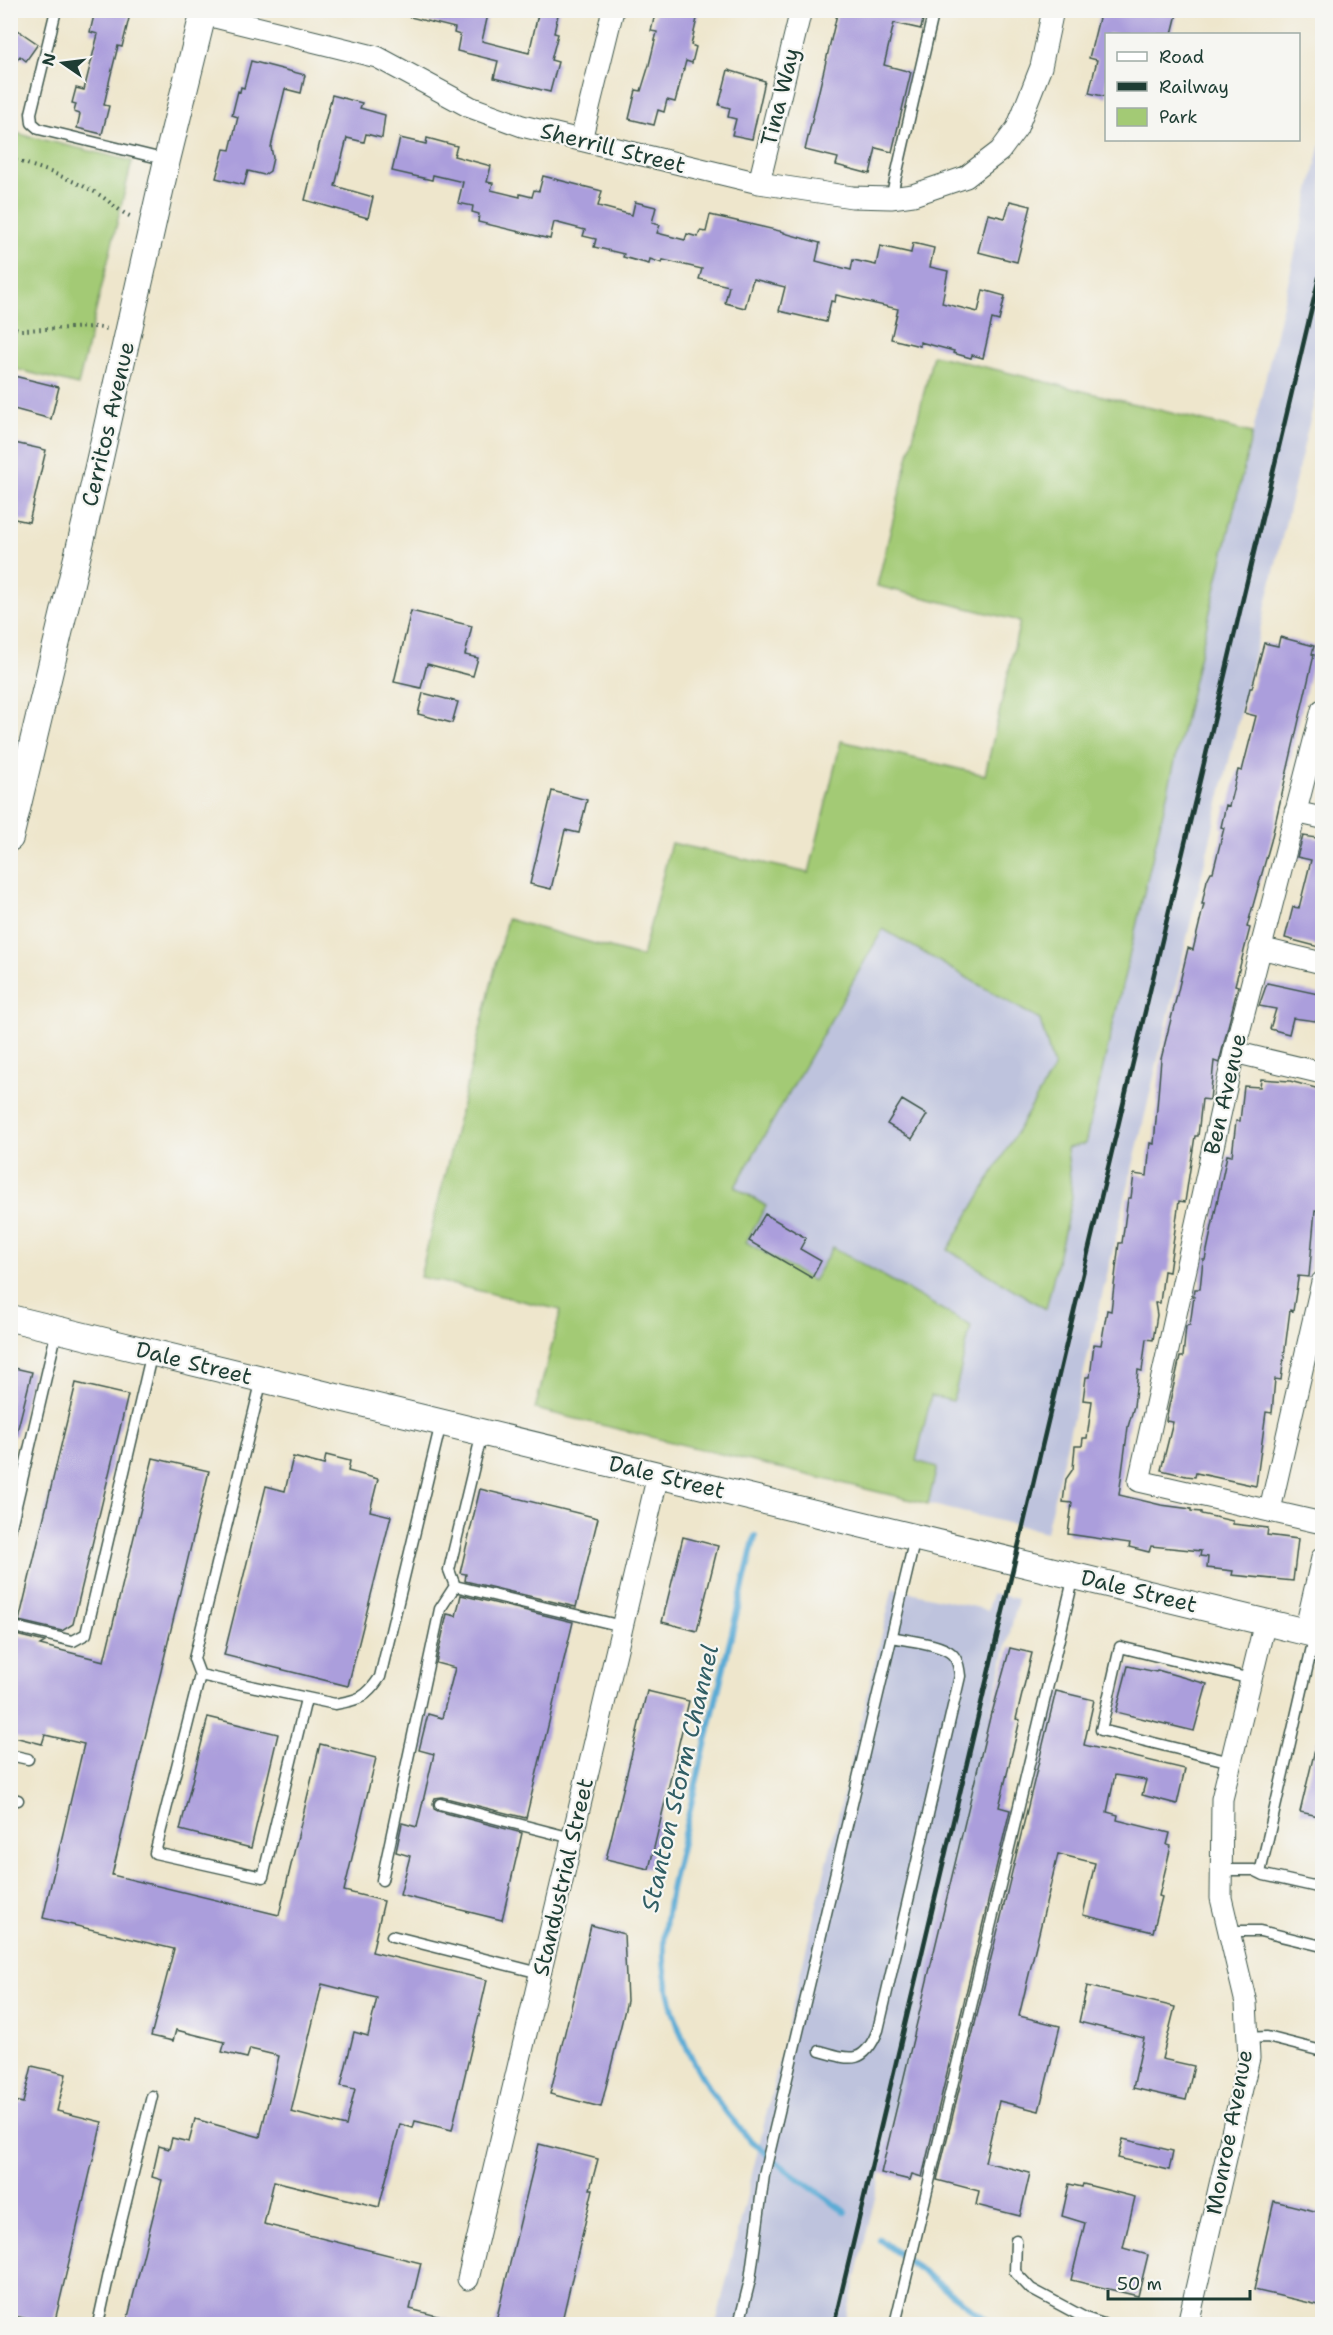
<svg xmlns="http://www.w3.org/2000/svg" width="1333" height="2335" viewBox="0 0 1333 2335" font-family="'Shantell Sans',sans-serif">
<rect width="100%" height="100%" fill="#f6f6f2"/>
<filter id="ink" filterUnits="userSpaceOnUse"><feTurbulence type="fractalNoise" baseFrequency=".0167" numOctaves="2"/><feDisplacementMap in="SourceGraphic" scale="12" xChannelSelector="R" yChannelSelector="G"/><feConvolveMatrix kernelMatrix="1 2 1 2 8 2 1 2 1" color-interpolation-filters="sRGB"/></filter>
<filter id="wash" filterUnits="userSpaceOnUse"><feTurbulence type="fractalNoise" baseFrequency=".008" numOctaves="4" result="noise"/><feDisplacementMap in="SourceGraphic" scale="24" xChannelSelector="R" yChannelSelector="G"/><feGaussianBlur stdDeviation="1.35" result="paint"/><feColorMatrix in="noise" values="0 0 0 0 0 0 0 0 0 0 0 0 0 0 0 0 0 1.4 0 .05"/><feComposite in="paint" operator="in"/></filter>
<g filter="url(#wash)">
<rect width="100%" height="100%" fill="#eee6cc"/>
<path fill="#bec3dd" d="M1322 139V369L1046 1532 928 1504 937 1467 916 1462 931 1396 952 1401 834 1247 813 1281 746 1242 735 1188 882 929 1040 1020 1054 1068 948 1250 1072 1198 1067 1148 1085 1143Z
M893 1588 988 1610 992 1593 1018 1599 845 2324H716Z"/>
<path fill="#a3ca75" stroke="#618454" stroke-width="1.5" d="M11 132 132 161 78 385 11 368Z
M933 355 1002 371 1252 433 1085 1144 1067 1148 1072 1198 1046 1309 948 1250 1054 1068 1040 1020 883 929 735 1187 766 1206 746 1242 813 1281 833 1247 971 1326 953 1401 931 1396 916 1461 937 1467 928 1504 535 1409 561 1310 420 1277 507 919 642 957 671 843 809 873 841 741 985 775 1020 621 877 586Z"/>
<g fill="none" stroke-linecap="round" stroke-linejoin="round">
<path stroke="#5aabd5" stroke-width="6" d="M755 1536 673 1880C667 1910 661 1941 665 1971 672 2031 703 2089 744 2133 772 2162 812 2187 845 2212
M879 2239 992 2324"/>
</g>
<g id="blocks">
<path fill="#ab9edc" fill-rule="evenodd" d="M131 10 122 47 118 46 110 78 104 105 109 106 102 134 77 128 80 114 74 112 76 104 72 103 76 88 84 90 98 34 90 32 95 11Z
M407 10H489L482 41 529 53 539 10H559L554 33 558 34 551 60 558 62 550 92 494 78 498 61 457 51 460 35 454 33 455 28 406 16Z
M656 10H699L691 45 696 47 692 63 686 61 675 102 667 100 664 112 658 110 654 125 629 119 636 90 641 91 649 65 657 32 651 31Z
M838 10H925L921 29 894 23 884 65 911 72 892 152 876 148 870 174 836 165 838 158 805 150Z
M1101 10H1178L1172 34H1107V97L1089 93 1097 60 1089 58Z
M10 25 38 44 26 61 20 56 10 69Z
M251 61 305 75 301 93 285 89 271 147 273 158 270 171 264 175 248 171 244 185 216 178 224 149 230 150 238 117 232 115 238 91 240 92 241 87 244 88Z
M728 70 765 81 752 139 732 135 736 119 728 117 730 108 719 105Z
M332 95 362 103 360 108 385 115 382 138 366 134 364 142 347 138 335 186 373 197 368 218 305 200Z
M400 138 426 144 427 138 457 146 454 156 491 166 487 182 493 183 491 190 520 197V194L532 197 534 190 539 191 543 176 602 191 598 206 632 215 635 202 656 207 652 223 660 225 657 233 685 240 687 234 698 237 700 231 706 232 710 215 784 232V233L820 243 816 261 851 270 853 260 876 265 880 246 911 253 913 243 934 248 930 267 948 271 942 303 978 312 983 290 1005 296 999 321 992 319 983 358 972 355 971 358 953 353 954 351 920 342V346L891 339 898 309 836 295 835 302 831 301 826 322 779 311 785 287 753 279 745 308 725 303 729 286 699 279 702 269 663 260 662 263 650 259 649 264 623 257 624 254 594 247 596 239 583 236 585 230 554 222 550 239 478 222 479 214 472 212 473 206 458 203 463 182 433 175 432 180 392 171Z
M1010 201 1031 206 1017 262 978 252 988 214 1005 218Z
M10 375 59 387 51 419 10 408Z
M10 442 46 450 29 522 10 518Z
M411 611 472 626 465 655 478 658 473 676 427 664 421 688 394 682Z
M1280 637 1314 646 1312 654 1314 655 1271 841 1247 927 1250 928 1235 985 1238 986 1219 1063 1214 1061 1210 1100 1202 1099 1198 1136H1195L1185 1202 1179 1201 1169 1272 1164 1271 1160 1303H1155L1157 1315 1153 1340 1146 1339 1142 1371 1138 1370 1134 1406 1128 1427 1119 1495 1161 1505 1191 1509V1511L1201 1512V1514L1233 1521V1524L1268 1528 1267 1535 1298 1539 1293 1581 1232 1575 1233 1571 1207 1568 1208 1557 1200 1556 1201 1551 1151 1546 1149 1552 1129 1547 1130 1543 1068 1534 1072 1503 1063 1502 1066 1479 1073 1469 1075 1446H1082L1083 1438H1087L1092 1401 1083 1400 1086 1377H1090L1094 1344 1101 1345 1107 1310 1111 1311 1119 1243H1122L1128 1198H1131L1134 1174 1147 1176 1150 1143 1154 1144 1161 1059 1176 999 1188 948 1193 950 1204 904H1202L1207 880 1211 872H1213L1224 828 1221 827 1226 805 1229 806 1238 770 1242 771 1256 716 1244 713 1250 688H1252L1264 643 1278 646Z
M423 693 458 702 452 723 418 714Z
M552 791 587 800 579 833 565 830 551 889 530 884Z
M1303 836 1323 839V948L1285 938 1293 907 1299 908 1311 860 1297 857Z
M1267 983 1323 995V1022L1293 1018 1289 1034 1270 1029 1276 1009 1259 1006Z
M1261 1079 1290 1081 1323 1090V1211L1315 1210 1309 1277 1298 1276V1279L1293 1311 1290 1310 1281 1380 1275 1379 1272 1413 1266 1412 1256 1486 1196 1473 1195 1477 1186 1476 1161 1470 1173 1422 1166 1421 1167 1415 1180 1357H1183L1186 1326 1190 1325 1195 1289H1200L1203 1260H1205L1227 1155 1232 1156 1236 1121H1240L1244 1086 1260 1087Z
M902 1100 927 1115 912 1139 887 1124Z
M765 1214 806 1238 800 1249 821 1261 812 1278 749 1241Z
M10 1367 32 1372 16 1436 10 1435Z
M76 1383 128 1395 73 1624 62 1631 19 1621Z
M326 1455 350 1461 348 1471 378 1479 370 1511 391 1516 348 1686 224 1655 266 1486 285 1491 293 1457 324 1465Z
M153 1458 209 1471 112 1875 279 1915 320 1744 376 1758 344 1891 384 1901 372 1952 487 1980 472 2045 452 2130 415 2121 413 2128 400 2124 379 2207 274 2181 264 2224 421 2263 410 2309 449 2319 448 2325H126L162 2180 152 2177 159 2146 169 2149 172 2138 189 2142 195 2119 260 2137 279 2056 250 2049 247 2058 222 2052 225 2042 176 2030 173 2041 151 2036 174 1949 43 1918 84 1744 45 1735 42 1744 10 1736V1638L15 1639 16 1635 45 1642 40 1645 104 1661ZM322 1984 377 1998 368 2036 354 2032 341 2086 355 2089 346 2126 291 2112Z
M480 1489 598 1518 576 1607 465 1581 466 1574 460 1573Z
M683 1537 718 1546 697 1631 662 1622Z
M461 1595 573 1622 526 1818 442 1797 435 1798 433 1803 434 1809 438 1811 522 1833 502 1920 400 1895 410 1856 396 1852 402 1823 417 1827 434 1754 419 1750 428 1714 442 1718 455 1668 436 1663 447 1614 456 1616Z
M1010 1648 1032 1653 1016 1719 1020 1720 999 1807 1010 1810 922 2177 912 2174 910 2180 881 2173 991 1713H992Z
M1128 1666 1156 1672 1157 1670 1207 1684 1194 1731 1116 1712Z
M647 1691 689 1701 649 1869 606 1859Z
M1056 1691 1094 1700 1084 1745 1185 1769 1177 1804 1142 1795 1146 1780 1115 1775 1107 1812 1118 1815 1117 1820 1170 1833 1167 1845 1171 1846 1159 1896 1162 1897 1153 1932 1083 1915 1095 1863 1058 1854 1019 2016 1060 2026 1039 2111 999 2101 985 2162 1030 2173 1020 2216 976 2205 979 2191 937 2180Z
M208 1717 278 1734 251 1848 180 1830Z
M1317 1741 1323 1742V1817L1300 1812Z
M591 1925 624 1934 627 2001 601 2107 550 2094Z
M1087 1986 1175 2007 1162 2059 1194 2066 1186 2100 1133 2088 1144 2038 1079 2022Z
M32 2066 66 2074 57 2111 102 2122 54 2325 10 2315V2100L23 2103Z
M1123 2139 1173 2151 1169 2170 1118 2158Z
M539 2144 598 2159 590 2189H593L561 2325H495Z
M1069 2184 1082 2187 1083 2184 1135 2197 1123 2248 1148 2255 1138 2296 1071 2280 1085 2223 1062 2216Z
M1274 2201 1323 2213V2306L1254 2290Z"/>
</g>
</g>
<g filter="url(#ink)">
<use href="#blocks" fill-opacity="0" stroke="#3e564b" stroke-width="1.5"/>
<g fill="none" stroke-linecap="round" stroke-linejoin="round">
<defs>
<path id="service" d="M56 10 31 113 32 123 39 129 167 160
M891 198 934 10
M262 1379 194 1659 200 1675 335 1704C359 1700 366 1698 380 1677L441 1423
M482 1433 449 1570 455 1586 622 1626
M10 1531 57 1330
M10 1626 73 1641 86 1634 152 1352
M200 1675 155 1853 263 1877 306 1699
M10 1755 28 1759
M1231 1762 1101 1730 1120 1647 1251 1679
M10 1798 18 1800
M440 1804 572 1838
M1221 1870H1254L1264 1875 1322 1888V1884
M1260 1873 1315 1634
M382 1880 440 1609 455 1586
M1229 1931H1260L1322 1946
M392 1936 540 1973
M1248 2038 1267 2037 1322 2051
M820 2051C851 2060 864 2065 878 2030L960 1676C959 1668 958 1660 952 1654 940 1643 908 1641 892 1637
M1016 2240 1015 2272 1031 2289 1085 2318 1103 2324
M98 2324 115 2246 152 2096
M739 2324 750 2280 764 2175 915 1538
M895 2324 1074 1576"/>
<path id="minor" d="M203 14 377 57 470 107 522 126 759 183 852 197 891 198 913 195 966 177 1000 151 1017 128 1041 67 1053 10
M581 140 613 10
M759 183 801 10
M1322 710 1234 1052 1139 1481 1322 1523
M1295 812 1322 818
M1260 948 1322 963
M1234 1052 1322 1073
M1270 1510 1322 1282
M1305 1632 1322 1558
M468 2279 658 1475
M1188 2324 1249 2058 1246 2003 1221 1898 1222 1799 1265 1622"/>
<path id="tertiary" d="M10 838 86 520 167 160 204 10
M10 1318 1322 1636"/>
</defs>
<use href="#service" stroke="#3e564b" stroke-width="13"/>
<use href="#minor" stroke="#3e564b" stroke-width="23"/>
<use href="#tertiary" stroke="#3e564b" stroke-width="28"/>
<path stroke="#3e564b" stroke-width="4" stroke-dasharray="1.5 4.5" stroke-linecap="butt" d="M10 159C41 168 70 178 98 194 110 201 119 212 132 217
M10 326 21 330 95 327 108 329"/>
<use href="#service" stroke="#fff" stroke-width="10"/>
<use href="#minor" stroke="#fff" stroke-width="21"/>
<use href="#tertiary" stroke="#fff" stroke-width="26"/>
<path stroke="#1f3d34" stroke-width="4.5" d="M834 2324 1322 265"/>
</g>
</g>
<g text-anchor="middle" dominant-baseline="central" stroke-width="4.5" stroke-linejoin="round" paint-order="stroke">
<g font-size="22" fill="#1f3d34" stroke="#f6f6f2">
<text transform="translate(780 97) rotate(-76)">Tina Way</text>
<text transform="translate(613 148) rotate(14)">Sherrill Street</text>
<text transform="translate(108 424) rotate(-77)">Cerritos Avenue</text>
<text transform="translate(1225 1094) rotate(-77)">Ben Avenue</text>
<text transform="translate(194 1363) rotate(14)">Dale Street</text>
<text transform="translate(667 1477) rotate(14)">Dale Street</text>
<text transform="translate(1139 1591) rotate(14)">Dale Street</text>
<text transform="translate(563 1877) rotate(-77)">Standustrial Street</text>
<text transform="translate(1229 2132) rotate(-79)">Monroe Avenue</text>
</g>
<g font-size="24" font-style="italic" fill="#315e64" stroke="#f6f6f2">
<text transform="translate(680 1778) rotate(-77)">Stanton Storm Channel</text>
</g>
</g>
<rect width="1333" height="2335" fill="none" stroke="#f6f6f2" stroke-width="36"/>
<rect x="1105" y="33" width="195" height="108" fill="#f6f6f2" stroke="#a0aca6" stroke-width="1.5"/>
<rect x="1117" y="52" width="30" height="9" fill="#ffffff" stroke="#a0aca6" stroke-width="1.5"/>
<text x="1159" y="63" font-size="18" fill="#1f3d34">Road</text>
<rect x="1117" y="82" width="30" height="9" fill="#1f3d34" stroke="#a0aca6" stroke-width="1.5"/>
<text x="1159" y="93" font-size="18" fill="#1f3d34">Railway</text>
<rect x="1117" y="108" width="30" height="18" fill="#a3ca75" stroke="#a0aca6" stroke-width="1.5"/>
<text x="1159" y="123" font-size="18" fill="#1f3d34">Park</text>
<g transform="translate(63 63) rotate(284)" stroke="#f6f6f2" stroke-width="4.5" paint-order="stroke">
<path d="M0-4.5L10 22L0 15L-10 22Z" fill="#1f3d34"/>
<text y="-9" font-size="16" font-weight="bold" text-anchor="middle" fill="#1f3d34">N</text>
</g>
<path d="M1108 2290v9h142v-9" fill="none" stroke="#1f3d34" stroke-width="3"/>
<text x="1117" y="2290" font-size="18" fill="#1f3d34" stroke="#f6f6f2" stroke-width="4.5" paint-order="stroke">50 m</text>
</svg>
